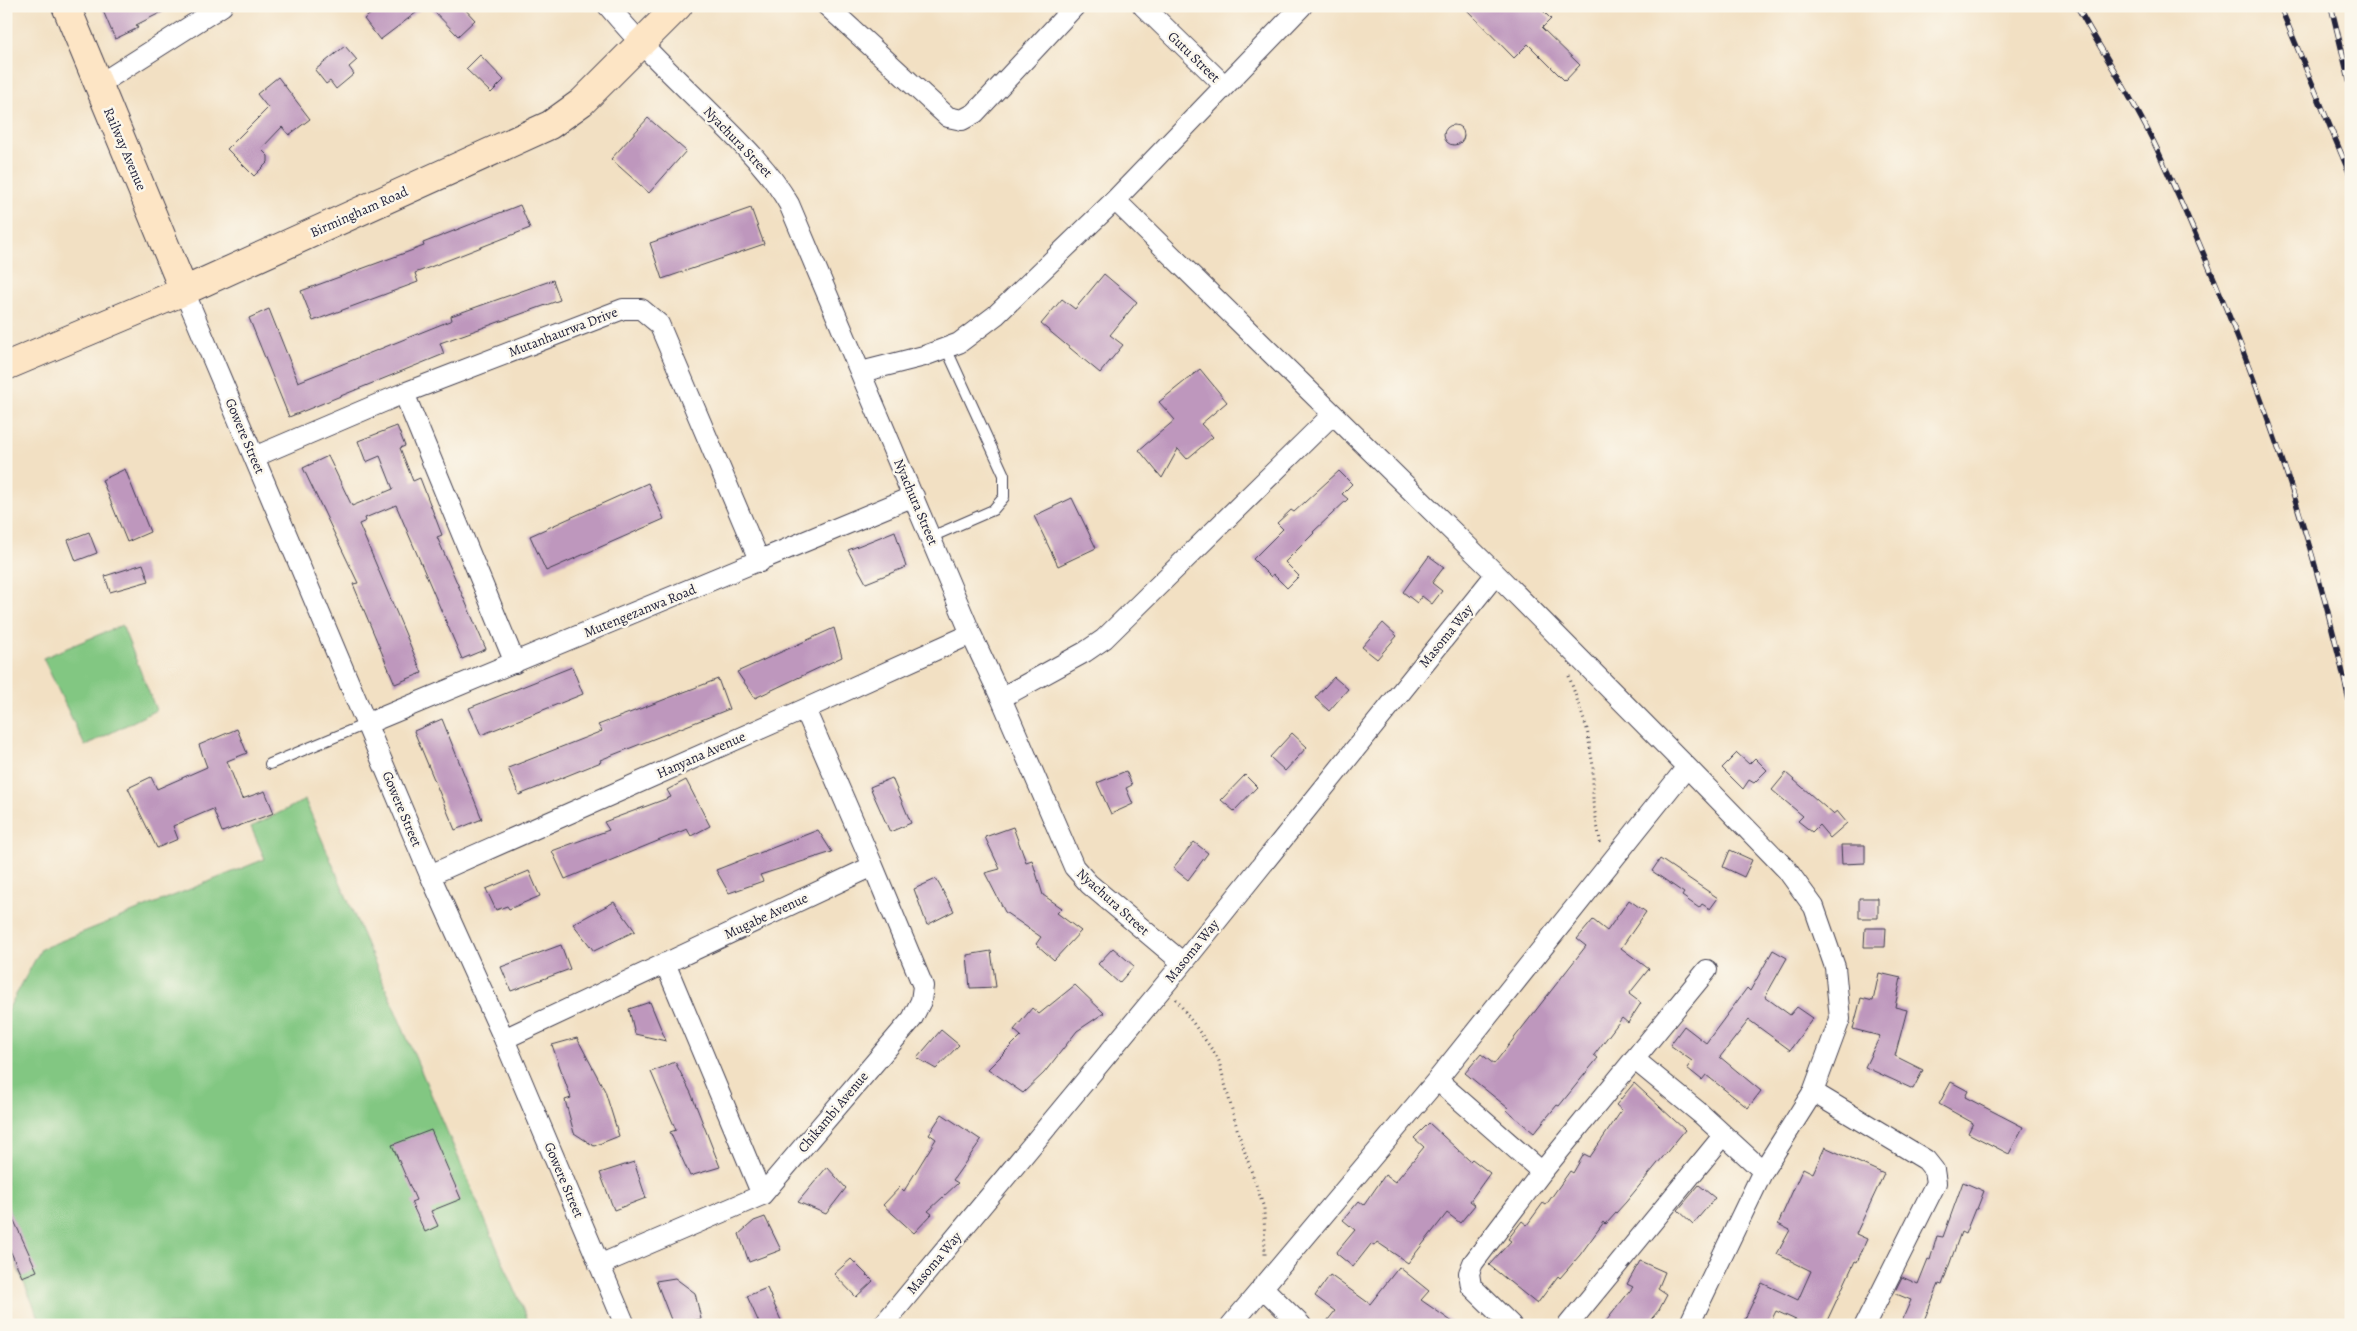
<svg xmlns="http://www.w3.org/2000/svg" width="2357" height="1331" viewBox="0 0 2357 1331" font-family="Alegreya,serif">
<rect width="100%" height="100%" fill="#fbf7ec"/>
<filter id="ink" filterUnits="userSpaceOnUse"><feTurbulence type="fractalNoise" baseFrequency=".02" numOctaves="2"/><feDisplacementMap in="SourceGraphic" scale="10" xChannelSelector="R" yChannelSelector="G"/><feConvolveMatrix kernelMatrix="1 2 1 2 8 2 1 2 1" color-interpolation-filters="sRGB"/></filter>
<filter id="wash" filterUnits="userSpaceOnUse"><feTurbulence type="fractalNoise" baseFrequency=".0096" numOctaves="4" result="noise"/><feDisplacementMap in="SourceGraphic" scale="20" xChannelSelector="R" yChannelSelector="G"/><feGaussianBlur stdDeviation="1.12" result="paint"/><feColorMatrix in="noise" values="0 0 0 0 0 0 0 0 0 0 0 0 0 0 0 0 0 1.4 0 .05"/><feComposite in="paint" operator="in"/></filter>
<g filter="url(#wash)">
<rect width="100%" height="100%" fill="#f2e0c3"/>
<path fill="#82c782" stroke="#52745e" d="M122 625 156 710 85 746 43 658Z
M305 800 530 1325H42L6 1241V1013L41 949 265 859 251 827Z"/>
<g id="blocks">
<path fill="#be97bd" d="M101 6H174L136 25 138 28 115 39Z
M381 6H425L380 40 364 19Z
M429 6H462L475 20 458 36Z
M1463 6H1538L1551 19 1542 28 1580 65 1565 81 1528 44 1514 58Z
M345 46 357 60 349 67 354 74 336 89 330 81 326 84 315 70Z
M480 55 504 80 491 93 466 69Z
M278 77 310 119 289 135 282 127 261 149 268 156V162L254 176 227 149 268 108 257 94Z
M648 118 686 151 649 193 611 159Z
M1444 135a10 10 0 1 1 20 0a10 10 0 1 1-20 0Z
M520 205 530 228 415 273 418 282 313 321 301 291 424 246 423 243Z
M751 208 764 244 662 279 650 243Z
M1104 274 1137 302 1110 335 1123 345 1100 373 1041 324 1062 299 1075 309Z
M553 280 560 300 440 343 444 354 289 417 249 318 269 309 298 382 452 320 451 316Z
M1200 369 1227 402 1201 424 1213 437 1187 459 1178 449 1162 478 1139 450 1175 420 1159 402Z
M397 426 405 446 400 448 413 481 420 478 442 535 437 537 486 649 462 659 396 505 365 518 366 521 359 524 422 673 395 684 353 584 358 583 303 468 328 456 352 506 393 489 380 456 366 462 358 441Z
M125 469 150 532 127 542 102 480Z
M1339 471 1352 484 1342 494 1348 499 1313 532 1314 533 1285 562 1299 576 1287 588 1273 574 1271 577 1253 559 1283 529 1277 523 1291 510 1294 512Z
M648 483 664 519 546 571 530 536Z
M1072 498 1096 548 1058 566 1034 516Z
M895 531 906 567 866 583 848 550Z
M89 532 97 553 76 561 68 540Z
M1429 556 1444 567 1432 583 1442 591 1432 604 1422 596 1417 603 1403 592Z
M143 564 149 581 110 592 105 576Z
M1383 623 1397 636 1377 659 1362 647Z
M834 628 842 657 755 698 737 672Z
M572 667 583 694 481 735 469 708Z
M1334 677 1348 689 1329 711 1315 698Z
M718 679 729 709 600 760 601 762 519 795 508 768 602 731 598 725Z
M442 719 482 819 455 830 414 731Z
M237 729 247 753 227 761 242 799 265 791 274 813 222 832 213 809 173 826 178 839 157 848 128 788 151 777 157 789 207 767 199 745Z
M1292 733 1307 747 1285 771 1270 757Z
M1737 753 1749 764 1755 758 1767 770 1754 783 1749 780 1743 789 1722 768Z
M1126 771 1132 785 1126 788 1133 804 1111 814 1097 783Z
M1786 773 1833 814 1837 811 1847 823 1830 838 1819 825 1812 832 1798 821 1803 816 1772 790Z
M1245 775 1257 787 1234 811 1221 800Z
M892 778 911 823 890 832 870 787Z
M686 780 710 826 691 836 687 829 565 879 552 851 609 830 604 822 671 797 667 790Z
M1013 827 1026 862 1032 860 1043 895 1062 908 1057 913 1081 931 1054 960 1036 944 1041 937 1005 912 985 873 1000 869 985 837Z
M818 830 832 852 760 875 763 881 729 893 716 870Z
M1194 842 1208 853 1188 880 1173 868Z
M1841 845H1865V863L1842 864Z
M1730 850 1752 860 1744 877 1723 867Z
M1660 859 1718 898 1710 909 1702 904 1699 908 1682 896 1684 893 1652 871Z
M529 871 540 896 509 909 507 906 496 910 486 889Z
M936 879 954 911 927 925 914 889Z
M1859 898H1878V918H1859Z
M1629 900 1646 912 1621 948 1649 969 1629 994 1641 1003 1628 1023 1622 1018 1594 1055 1598 1058 1559 1106 1557 1105 1534 1133 1506 1110 1508 1108 1465 1073 1481 1054 1494 1064 1586 946 1577 939 1593 920 1607 931Z
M614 902 635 931 594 951 573 924Z
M1865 928H1886L1885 947H1864Z
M561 945 570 969 511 991 501 967Z
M1113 948 1134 966 1119 983 1098 964Z
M1773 950 1787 958 1765 997 1790 1015 1797 1007 1813 1018 1790 1050 1749 1020 1720 1057 1761 1091 1748 1108 1706 1075 1702 1080 1687 1068 1692 1061 1670 1045 1684 1026 1706 1043 1747 988 1750 991Z
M991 951 996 987 970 988 967 955Z
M1879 973 1901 978 1895 1007 1907 1010 1895 1056 1923 1070 1913 1089 1865 1067 1880 1036 1853 1029 1861 998 1873 1001Z
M1075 985 1104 1013 1077 1031 1044 1073 1023 1093 988 1069 1021 1036 1014 1030 1032 1008 1039 1014Z
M650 1002 666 1041 635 1034 629 1009Z
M941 1030 959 1045 936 1069 917 1058Z
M577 1038 605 1091 619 1136 594 1146 574 1133 565 1100 571 1098 552 1045Z
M675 1062 691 1093 720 1167 690 1176 670 1132 676 1130 651 1072Z
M1951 1082 1968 1091 1965 1097 2023 1127 2009 1154 1968 1133 1973 1123 1939 1104Z
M1634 1083 1685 1130 1626 1202 1606 1224 1604 1222 1580 1255 1560 1278 1558 1276 1537 1304 1489 1265 1511 1241 1508 1239 1522 1221 1527 1225 1543 1203 1546 1205 1570 1171 1573 1173 1584 1154 1590 1157 1622 1110 1616 1105Z
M942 1114 981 1140 953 1180 958 1183 928 1211 932 1214 914 1233 883 1205 900 1187 904 1191 936 1139 929 1134Z
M1429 1123 1470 1161 1472 1159 1490 1173 1470 1201 1475 1205 1460 1223 1447 1213 1408 1263 1377 1242 1374 1246 1371 1244 1353 1267 1336 1253 1355 1230 1343 1220 1359 1201 1364 1205 1385 1175 1395 1182 1424 1147 1414 1138Z
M431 1130 461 1199 431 1211 438 1226 425 1232 411 1202 416 1200 392 1145Z
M1825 1147 1884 1174 1856 1234 1867 1239 1857 1262 1855 1261 1825 1325H1807L1776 1311 1769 1325H1742L1762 1283 1798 1300 1811 1271 1777 1254 1790 1230 1778 1224 1803 1168 1813 1173Z
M634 1162 646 1198 614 1210 600 1173Z
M827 1167 846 1188 826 1214 798 1202Z
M1963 1182 1984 1191 1977 1209H1975L1965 1234 1961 1232 1942 1285 1939 1284 1922 1325H1900L1911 1300 1894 1293 1902 1277 1918 1284 1928 1259 1930 1260 1937 1236 1943 1237Z
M1699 1185 1715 1198 1693 1224 1678 1210Z
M6 1203 37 1271 22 1277 6 1241Z
M765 1217 781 1250 749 1262 739 1234 754 1221Z
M851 1259 873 1281 856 1297 834 1274Z
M1640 1261 1665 1272 1658 1289 1667 1295 1659 1310 1646 1325H1603L1633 1287 1627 1284Z
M1399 1267 1429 1291 1421 1300 1457 1325H1324L1335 1311 1315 1296 1330 1275 1370 1304Z
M675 1278 695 1293 701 1319 673 1325 656 1281Z
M767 1288 783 1325H760L747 1296Z"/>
</g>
</g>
<g filter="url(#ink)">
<use href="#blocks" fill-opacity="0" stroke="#413e4f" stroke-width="1"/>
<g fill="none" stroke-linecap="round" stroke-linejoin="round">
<defs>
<path id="lane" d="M931 537 993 510 1004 497V475L946 348
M270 764 366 724"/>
<path id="street" d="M608 6C638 42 671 74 704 106 735 137 767 166 789 204L971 634 1001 698 1074 867 1089 884 1183 963
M827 6 948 117 962 120 975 113 1075 6
M1143 6 1225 86
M98 85 222 6
M1115 200 1496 574 1687 767 1787 870 1814 907 1835 967 1840 1019 1813 1092 1763 1171 1689 1325
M184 291 430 875 504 1039 625 1325
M861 372 924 356 959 343 996 315 1115 200 1302 6
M404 393 515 663
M254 457 404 393 623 309H641L659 324 760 562
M1001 698 1085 652 1104 639 1332 415
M366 724 914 496
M430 875 805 709 971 634
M665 963 762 1195
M504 1039 873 866 805 709
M1634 1059 1701 1114 1763 1171
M1437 1080 1542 1172
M1813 1092 1926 1160 1934 1170 1936 1183 1865 1325
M599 1265 762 1195 912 1019 921 1001 923 986 873 866
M1262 1287 1301 1325
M883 1325 1183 963 1496 574
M1231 1325 1437 1080 1687 767
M1511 1325 1471 1286 1469 1273 1473 1263 1542 1172 1707 970
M1568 1325 1723 1136"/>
<path id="secondary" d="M66 6 184 291
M6 366 184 291 550 125 582 102 678 6"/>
</defs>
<use href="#lane" stroke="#413e4f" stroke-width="12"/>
<use href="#street" stroke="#413e4f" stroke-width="22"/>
<use href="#secondary" stroke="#413e4f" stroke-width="30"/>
<path stroke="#413e4f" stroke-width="3" stroke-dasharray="1 4" stroke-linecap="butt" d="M1569 676 1587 729 1593 766V802L1601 846
M1176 999 1218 1058 1238 1132 1264 1208 1265 1255"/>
<use href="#lane" stroke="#fff" stroke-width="10"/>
<use href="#street" stroke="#fff" stroke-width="20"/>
<use href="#secondary" stroke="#fde5c5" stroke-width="28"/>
<defs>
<path id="rail" d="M2077 6C2103 54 2134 100 2157 149 2240 328 2310 516 2351 709
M2280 6 2351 177
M2331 6 2351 88"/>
</defs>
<use href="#rail" stroke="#22223b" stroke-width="5.5"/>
<use href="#rail" stroke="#fbf7ec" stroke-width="4" stroke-dasharray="11" stroke-linecap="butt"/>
</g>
</g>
<g text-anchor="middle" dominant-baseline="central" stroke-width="5" stroke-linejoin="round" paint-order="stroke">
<g font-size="14" fill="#22223b" stroke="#fbf7ec">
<text transform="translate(1194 57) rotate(44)">Gutu Street</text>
<text transform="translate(738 142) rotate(46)">Nyachura Street</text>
<text transform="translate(125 149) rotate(67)">Railway Avenue</text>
<text transform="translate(359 212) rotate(-24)">Birmingham Road</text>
<text transform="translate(563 332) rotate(-21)">Mutanhaurwa Drive</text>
<text transform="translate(245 436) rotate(67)">Gowere Street</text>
<text transform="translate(916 502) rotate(67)">Nyachura Street</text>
<text transform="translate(640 611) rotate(-22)">Mutengezanwa Road</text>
<text transform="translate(1446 636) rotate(-51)">Masoma Way</text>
<text transform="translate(701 755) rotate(-24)">Hanyana Avenue</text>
<text transform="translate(402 809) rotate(67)">Gowere Street</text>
<text transform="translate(1113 902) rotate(42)">Nyachura Street</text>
<text transform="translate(766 916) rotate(-25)">Mugabe Avenue</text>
<text transform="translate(1192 951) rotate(-51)">Masoma Way</text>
<text transform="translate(833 1112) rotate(-50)">Chikambi Avenue</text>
<text transform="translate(564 1180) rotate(67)">Gowere Street</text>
<text transform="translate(934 1263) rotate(-50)">Masoma Way</text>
</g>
</g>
<rect width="2357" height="1331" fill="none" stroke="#fbf7ec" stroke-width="25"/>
</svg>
